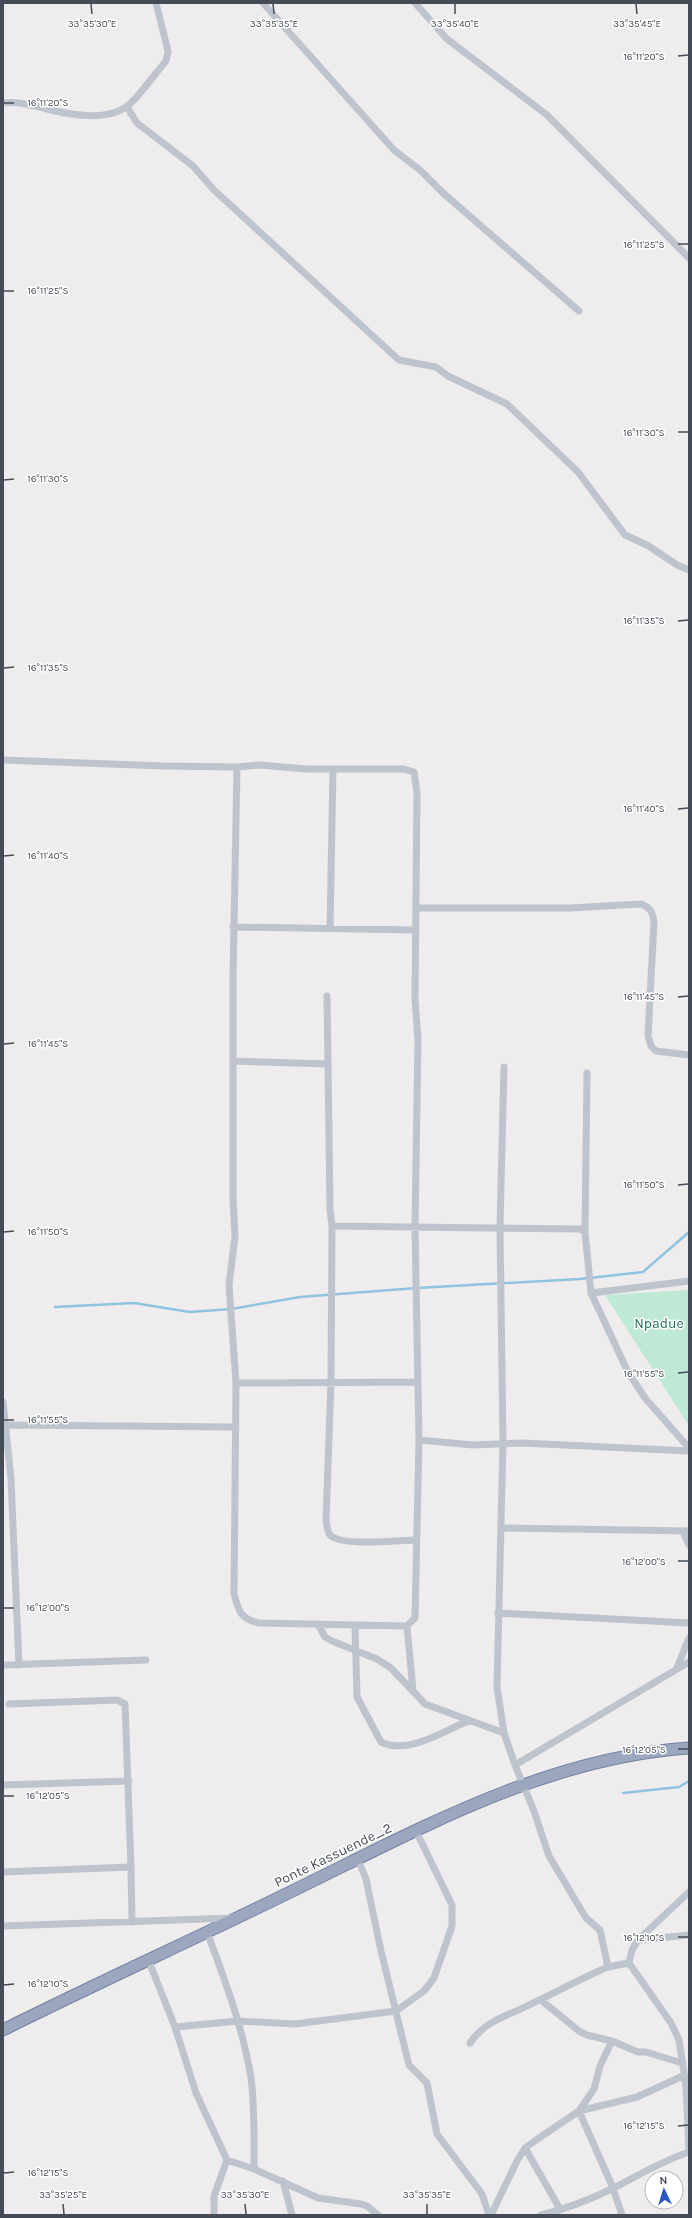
<svg xmlns="http://www.w3.org/2000/svg" width="692" height="2218" viewBox="0 0 692 2218" font-family="Karla,sans-serif">
<rect width="100%" height="100%" fill="#eeecec"/>
<path fill="#bde9d5" d="M689 1290V1426L605 1295Z"/>
<g fill="none" stroke-linecap="round" stroke-linejoin="round">
<path stroke="#8fc3e1" stroke-width="2.5" d="M55 1307 134 1303 190 1312 231 1309 300 1297 417 1288 580 1279 643 1272 689 1232
M623 1793 679 1787 689 1781"/>
<defs>
<path id="trunk" d="M3 2030C95 1984 188 1942 280 1897 411 1834 541 1758 689 1748"/>
</defs>
<use href="#trunk" stroke="#7382a2" stroke-width="13"/>
<path stroke="#bec4cd" stroke-width="7" d="M263 3 394 150 420 170 443 193 579 311
M415 3 447 39 547 115 689 258
M3 103C19 101 35 106 51 110 73 115 106 121 126 107 136 101 157 71 166 61L168 51 156 3
M127 107 137 123 193 166 214 190 399 360 436 367 448 376 507 404 578 472 625 535 647 545 677 565 689 570
M3 760 163 766 237 767 259 765 307 769H404L414 772 417 793 415 999 418 1039 415 1226 419 1440 415 1618 407 1626 259 1623C240 1619 239 1611 234 1594L236 1383 229 1285 235 1236 233 1199V978L237 767
M417 908H570L641 904C651 908 652 912 654 921L648 1036 651 1046 656 1051 689 1055
M233 927 416 930
M330 928 333 769
M327 996 328 1064
M234 1061 328 1064 330 1210 332 1226 580 1229 585 1232
M504 1067 500 1227 503 1443 497 1687 504 1733 515 1765
M587 1073 585 1232 591 1293 628 1372 645 1398 689 1448
M332 1226 331 1382 326 1520C327 1525 327 1531 330 1535 341 1547 400 1540 416 1540
M591 1293 689 1281
M236 1383 418 1382
M3 1402 11 1479 19 1665
M3 1425 236 1427
M419 1440 473 1445 523 1443 689 1451
M502 1528 689 1531
M683 1531 689 1545
M498 1613 689 1623
M318 1624 325 1637 332 1641 377 1659 391 1668 425 1704 504 1733
M355 1625 357 1697 381 1742C408 1755 442 1732 466 1722L471 1721
M407 1626 413 1691
M3 1665 146 1660
M677 1668 689 1638
M3 1785 129 1781
M358 1860 366 1879 381 1951 409 2065 427 2083 437 2134 482 2194 489 2215
M131 1867 132 1922
M3 1872 131 1867 125 1704 117 1700 9 1704
M689 1892 638 1940 632 1950 629 1963 671 2023 679 2040 686 2086 689 2150
M3 1926 233 1918
M207 1932C225 1980 243 2028 251 2078 255 2108 254 2139 254 2169
M639 1940 689 1935
M148 1959 175 2027 196 2093 227 2160 254 2169 318 2198 361 2204 367 2206 378 2215
M629 1963 608 1967 600 1930 586 1918 549 1856 534 1811 515 1765 689 1662
M541 2000 579 2031 587 2035 612 2041 638 2052H646L682 2063
M175 2027 238 2021 295 2024 396 2011 424 1991 434 1978 452 1926V1905L416 1831
M612 2041 600 2066 594 2089 579 2111 613 2188 622 2215
M470 2043C486 2019 509 2016 533 2003 558 1991 582 1978 608 1967
M525 2148 560 2209
M283 2181 292 2215
M214 2215V2196L227 2160
M491 2215 517 2161 525 2148 539 2138 579 2111 637 2097 685 2075
M541 2215C566 2209 591 2199 614 2188 639 2175 662 2161 689 2152"/>
<use href="#trunk" stroke="#9ba7bf" stroke-width="11"/>
</g>
<path fill="none" stroke="#464c57" stroke-width="1.5" d="M91 4 92 14M273 4 274 14M455 4V14M636 4 637 14M678 56 688 55M4 103H14M678 244H688M4 291H14M678 432H688M4 480 14 479M678 621 688 620M4 668 14 667M678 809 688 808M4 856 14 855M678 997 688 996M4 1044 14 1043M678 1185 688 1184M4 1232 14 1231M678 1373 688 1372M4 1420H14M678 1561H688M4 1608H14M678 1749H688M4 1796H14M678 1937H688M4 1985 14 1984M678 2126 688 2125M4 2173 14 2172M63 2204 64 2214M245 2204 246 2214M427 2204V2214"/>
<g text-anchor="middle" dominant-baseline="central" stroke-width="3" stroke-linejoin="round" paint-order="stroke">
<g font-size="14" fill="#1f7054" stroke="#fff">
<text x="659" y="1323">Npadue</text>
</g>
<g font-size="14" fill="#464c57" stroke="#fff">
<text transform="translate(333 1855) rotate(-26)">Ponte Kassuende_2</text>
</g>
</g>
<g font-size="10" text-anchor="middle" fill="#464c57" stroke="#fff" stroke-width="3" stroke-linejoin="round" paint-order="stroke">
<text x="92" y="27">33°35'30"E</text>
<text x="274" y="27">33°35'35"E</text>
<text x="455" y="27">33°35'40"E</text>
<text x="637" y="27">33°35'45"E</text>
<text x="644" y="60">16°11'20"S</text>
<text x="48" y="106">16°11'20"S</text>
<text x="644" y="248">16°11'25"S</text>
<text x="48" y="294">16°11'25"S</text>
<text x="644" y="436">16°11'30"S</text>
<text x="48" y="482">16°11'30"S</text>
<text x="644" y="624">16°11'35"S</text>
<text x="48" y="671">16°11'35"S</text>
<text x="644" y="812">16°11'40"S</text>
<text x="48" y="859">16°11'40"S</text>
<text x="644" y="1000">16°11'45"S</text>
<text x="48" y="1047">16°11'45"S</text>
<text x="644" y="1188">16°11'50"S</text>
<text x="48" y="1235">16°11'50"S</text>
<text x="644" y="1377">16°11'55"S</text>
<text x="48" y="1423">16°11'55"S</text>
<text x="644" y="1565">16°12'00"S</text>
<text x="48" y="1611">16°12'00"S</text>
<text x="644" y="1753">16°12'05"S</text>
<text x="48" y="1799">16°12'05"S</text>
<text x="644" y="1941">16°12'10"S</text>
<text x="48" y="1987">16°12'10"S</text>
<text x="644" y="2129">16°12'15"S</text>
<text x="48" y="2176">16°12'15"S</text>
<text x="63" y="2198">33°35'25"E</text>
<text x="245" y="2198">33°35'30"E</text>
<text x="427" y="2198">33°35'35"E</text>
</g>
<rect width="692" height="2218" fill="none" stroke="#464c57" stroke-width="8"/>
<g transform="translate(664 2190) rotate(356)"><circle r="19" fill="#ffffff" stroke="#b5b7bc"/>
<path d="M0-3L7 15L0 10L-7 15Z" fill="#2b58c9"/>
<text y="-6" font-size="11" font-weight="bold" text-anchor="middle" fill="#464c57">N</text>
</g>
</svg>
